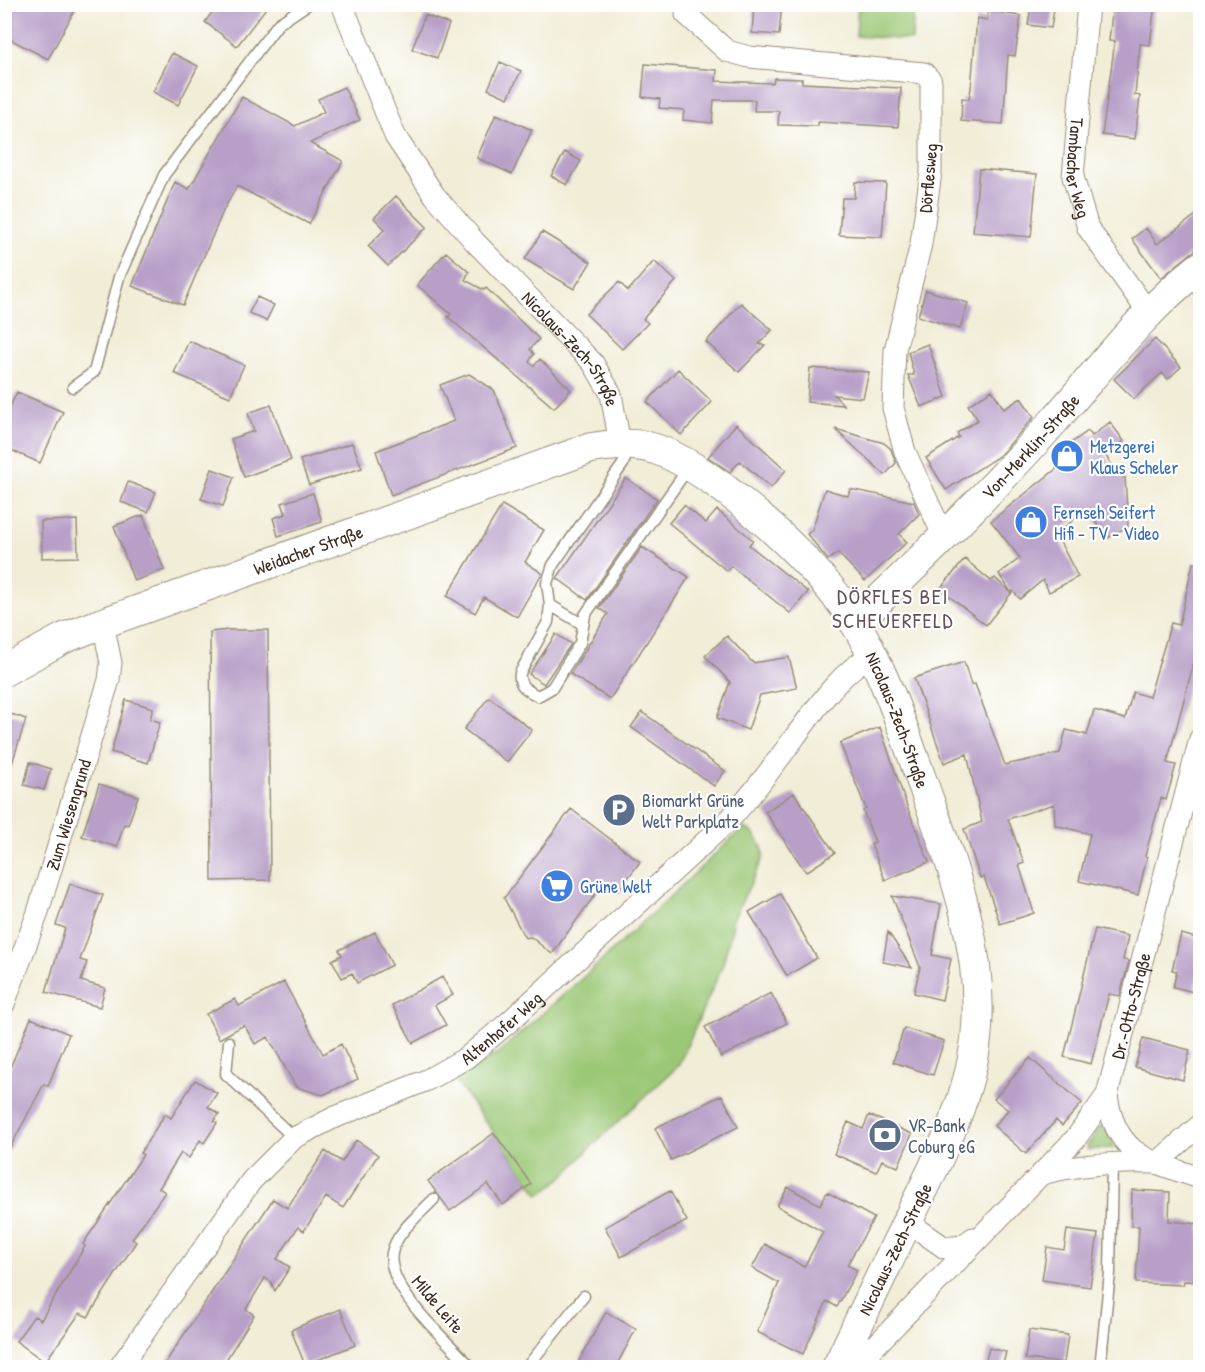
<svg xmlns="http://www.w3.org/2000/svg" width="1205" height="1372" viewBox="0 0 1205 1372" font-family="'Patrick Hand',sans-serif">
<rect width="100%" height="100%" fill="#fff"/>
<filter id="ink" filterUnits="userSpaceOnUse"><feTurbulence type="fractalNoise" baseFrequency=".0167" numOctaves="2"/><feDisplacementMap in="SourceGraphic" scale="12" xChannelSelector="R" yChannelSelector="G"/><feConvolveMatrix kernelMatrix="1 2 1 2 8 2 1 2 1" color-interpolation-filters="sRGB"/></filter>
<filter id="wash" filterUnits="userSpaceOnUse"><feTurbulence type="fractalNoise" baseFrequency=".008" numOctaves="4" result="noise"/><feDisplacementMap in="SourceGraphic" scale="24" xChannelSelector="R" yChannelSelector="G"/><feGaussianBlur stdDeviation="1.35" result="paint"/><feColorMatrix in="noise" values="0 0 0 0 0 0 0 0 0 0 0 0 0 0 0 0 0 1.4 0 .05"/><feComposite in="paint" operator="in"/></filter>
<g filter="url(#wash)">
<rect width="100%" height="100%" fill="#f1edd7"/>
<path fill="#9bc876" stroke="#6b794a" stroke-width="1.5" d="M858 5H914L912 40 856 36Z
M743 828C754 830 765 847 763 858L731 924 733 925 722 967 678 1066 594 1144 564 1176 539 1195 455 1080 498 1053 597 965Z
M1101 1126H1104L1113 1141V1148L1088 1150 1087 1146Z"/>
<g id="blocks">
<path fill="#b79fc7" d="M10 4H78L48 59 4 36V15Z
M218 4H269L237 46 205 22Z
M754 4H782L779 35 752 33Z
M1113 4H1155L1150 45 1140 44 1135 95 1140 96 1135 139 1102 135 1115 41H1109Z
M1031 6 1054 9 1051 28 1028 25Z
M988 11 1021 16 1015 56 1008 55 1003 124 961 121 962 98 969 99 971 88 977 18 987 20Z
M425 15 449 24 437 58 412 49Z
M172 53 198 66 178 105 153 92Z
M500 62 521 71 508 98 488 89Z
M645 64 717 70 716 81 773 83 774 78 802 79V83L901 88 898 127 818 122V126L778 125 779 111H754L755 100H714L712 123 683 120 684 110 659 108 660 99 642 97Z
M344 87 360 120 310 143 343 161 309 224 237 186 224 209 183 305 132 286 175 182 189 189 242 97 295 126 324 112 318 99Z
M496 114 532 130 512 174 477 158Z
M565 152 581 161 567 185 551 176Z
M979 169 1037 174 1031 237 973 232Z
M855 182 886 183 882 237 839 235 842 198H854Z
M396 196 427 227 388 266 368 246 385 229 374 218Z
M1200 212V246L1161 278 1132 239 1146 228 1157 244Z
M542 232 591 262 574 289 525 259Z
M446 252 469 272 465 280 484 290 486 288 539 339 530 349 534 354 529 362 534 366 540 359 571 390 554 408 448 317 451 314 417 285Z
M654 261 676 281 643 319 648 323 622 349 586 314 619 282 628 291Z
M926 290 968 303 960 329 918 316Z
M257 297 274 305 266 321 249 313Z
M741 303 772 330 759 344 765 345 739 372 706 342Z
M1155 339 1181 367 1168 379 1162 373 1134 399 1114 379Z
M189 341 244 365 230 397 174 373Z
M928 344 946 397 921 407 908 375H914L908 352Z
M810 368 869 372 863 398 834 395 844 405 807 402Z
M678 369 712 402 681 435 647 402Z
M469 374 494 390 517 448 391 495 376 451 454 421 440 385Z
M992 390 1004 409 1021 398 1034 417 999 456 946 490 926 458 959 437 957 433 978 420 968 405Z
M17 392 63 412 40 463 4 447V419Z
M271 405 291 460 244 477 231 439 254 431 248 413Z
M1110 422 1124 441 1105 455 1119 475 1125 478 1128 526 1108 538 1086 510 1056 534 1078 577 1049 592 1043 580 1020 599 1013 591 986 625 940 589 965 559 991 581 995 578 1012 594 999 574 1020 558 991 521 1061 465 1054 455 1088 431 1092 436Z
M736 424 786 470 771 488 740 461 730 472 708 457Z
M835 429 884 443 891 449 896 463 885 475Z
M352 443 362 468 309 485 300 460Z
M212 469 234 477 223 506 201 499Z
M626 478 657 499 587 600 557 578Z
M128 482 156 492 148 512 121 502Z
M825 489 848 496 850 489 914 502 919 514 899 534 907 542 865 581 838 553 828 560 807 534 812 530Z
M313 493 322 522 278 536 273 518 286 514 282 503Z
M502 505 544 530 525 562 542 573 517 617 484 597 475 613 447 596Z
M684 505 706 523 717 510 753 540 749 545 808 592 790 613 731 566 727 571 669 523Z
M143 515 164 570 134 581 114 526Z
M77 520 78 557 42 558 41 521Z
M642 547 689 577 610 699 570 674 608 614 599 608Z
M1193 563 1200 564V640L1167 763 1176 765 1166 800 1161 798 1145 856 1147 857 1138 895 1079 881 1090 834 1055 825 1054 804 1008 819 1024 863 1019 865 1034 913 1000 924 984 877 980 878 964 829 982 822 967 754 944 763 914 678 964 662 971 685 975 684 1005 765 1060 753 1066 730 1087 735 1094 710 1125 719 1133 692 1149 697 1171 623 1179 625Z
M228 630H268L270 880 212 881 210 632Z
M556 634 571 644 544 684 529 674Z
M727 636 753 663 789 657 797 688 760 695 748 730 717 718 730 682 705 656Z
M489 697 532 730 507 762 464 729Z
M126 700 153 708 150 719 160 722 148 763 111 752Z
M642 712 725 771 714 786 631 727Z
M8 713 26 719 9 773 4 772V723Z
M880 727 908 809 929 862 885 880 871 844 875 842 863 811 866 809 840 743Z
M30 762 51 769 44 790 24 785Z
M99 784 138 796 128 825 124 824 117 847 82 836Z
M794 793 835 853 806 872 765 812Z
M571 809 640 862 618 891 605 881 552 954 531 937 525 938 504 898Z
M70 884 103 895 80 960 87 962 81 981 105 988 100 1007 46 992 65 928 56 925Z
M780 894 817 958 787 976 749 912Z
M892 896 941 904 932 955 951 959 942 1000 914 993 920 967Z
M1095 929 1128 936 1123 960 1129 961 1120 996 1109 994 1091 1064 1064 1057Z
M375 932 392 965 357 983 352 973 342 978 332 960 342 955 339 950Z
M888 932 912 968 883 962Z
M1181 934 1200 939V976L1198 975 1194 992 1173 987 1177 971 1172 970Z
M442 977 453 995 435 1005 446 1025 413 1043 392 1005Z
M284 982 323 1054 341 1044 358 1079 323 1095 296 1087 268 1037 255 1044 244 1025 219 1039 206 1014 235 999 239 1006Z
M771 993 787 1023 721 1057 705 1027Z
M31 1018 69 1034 48 1086 44 1084 4 1159V1082Z
M904 1028 944 1041 933 1075 893 1062Z
M1143 1038 1190 1050 1183 1080 1135 1067Z
M1030 1058 1082 1103 1062 1126 1056 1120 1026 1154 994 1126 1008 1110 994 1099Z
M195 1080 217 1093 208 1107 219 1114 214 1121 217 1123 204 1143 200 1140 189 1158 181 1153 159 1188 165 1192 132 1239 136 1242 88 1317 80 1313 45 1362 16 1341 34 1316 41 1320 85 1246 83 1244 143 1155 140 1153 165 1114 171 1118Z
M722 1095 738 1127 671 1160 655 1128Z
M869 1115 912 1134 898 1167 882 1160 876 1172 834 1154 848 1122 863 1129Z
M494 1133 531 1184 503 1205 488 1184 450 1211 428 1181Z
M356 1140 378 1155 343 1208 326 1197 304 1231 298 1227 277 1259 290 1267 275 1291 271 1282 265 1278 246 1309 254 1315 221 1368H162L273 1199 287 1208 325 1151 342 1162Z
M788 1187 820 1205 827 1192 874 1218 847 1265 857 1270 837 1307 827 1301 803 1354 757 1332 779 1283 752 1268 765 1244 804 1267 823 1232 777 1206Z
M1132 1190 1170 1192 1169 1221 1200 1224V1282L1184 1281 1183 1285 1136 1283 1139 1226H1131Z
M670 1191 687 1221 621 1257 605 1227Z
M1067 1230 1098 1234 1090 1287 1042 1280 1047 1247 1064 1250Z
M340 1309 355 1345 305 1365 291 1330Z
M606 1312 636 1329 615 1368H575Z
M1029 1330 1068 1335 1064 1363 1025 1359Z
M989 1348 1006 1352 1002 1368H984Z"/>
</g>
</g>
<g filter="url(#ink)">
<use href="#blocks" fill-opacity="0" stroke="#968c7a" stroke-width="1.5"/>
<g fill="none" stroke-linecap="round" stroke-linejoin="round">
<defs>
<path id="lane" d="M73 387 94 372 119 277 164 175 278 24 308 4
M629 447 623 464 553 565 547 583 550 605 548 622 520 673C518 686 527 690 538 696L552 688 580 643 585 615 689 467
M550 605 582 624
M229 1042 226 1074 294 1138
M434 1199C420 1214 396 1232 392 1253 385 1289 450 1343 472 1368
M526 1368 584 1296
M1100 1368 1110 1273 1112 1162"/>
<g id="street">
<path id="s1" d="M342 4 395 136 435 196 475 242 593 363 611 394 620 444"/>
<path d="M691 4 686 14 727 51 749 57 924 73 931 81V172L921 244 895 350 893 408 905 452 944 537"/>
<path id="s2" d="M1088 4 1073 177 1088 228 1148 312"/>
<path id="s3" d="M4 1004 37 915 109 680 111 663 103 623"/>
<path d="M1107 1095C1115 1156 1150 1161 1200 1178"/>
<path d="M1157 1163 1200 1125"/>
<path d="M1042 1174C1079 1164 1114 1162 1153 1163"/>
<path d="M908 1222 945 1248 962 1246 973 1238"/>
<path id="s4" d="M119 1368 252 1180 294 1138 333 1118 427 1080 466 1058 509 1022 728 821C752 795 773 767 794 738 817 708 838 674 872 655"/>
<path id="s5" d="M854 1368 1076 1138 1107 1095 1200 739"/>
</g>
<g id="secondary">
<path id="s6" d="M855 623C923 558 991 492 1053 422 1101 368 1143 311 1200 267"/>
<path id="s7" d="M4 671 64 638 103 623 591 448C614 445 635 442 658 450 719 472 823 568 856 624 883 670 902 725 920 776 950 860 986 948 976 1039 969 1101 938 1159 911 1214 886 1265 862 1316 837 1368"/>
</g>
</defs>
<use href="#lane" stroke="#968c7a" stroke-width="13"/>
<use href="#street" stroke="#968c7a" stroke-width="23"/>
<use href="#secondary" stroke="#968c7a" stroke-width="32"/>
<use href="#lane" stroke="#fff" stroke-width="10"/>
<use href="#street" stroke="#fff" stroke-width="21"/>
<use href="#secondary" stroke="#fff" stroke-width="30"/>
</g>
</g>
<defs>
<symbol id="shop-disc" viewBox="-11 -11 22 22"><circle r="9.5" fill="#3f7fe0" stroke="#fff"/><path d="M-5-2.5h2.3a2.7 3.5 0 0 1 5.4 0H5L5.5 6h-11ZM-1.5-2.5h3a1.5 2.3 0 0 0-3 0Z" fill="#fff"/></symbol>
<symbol id="parking-disc" viewBox="-11 -11 22 22"><circle r="9.5" fill="#5c6f8a" stroke="#fff"/><path d="M-3.5-5.5H1a3.5 3.5 0 0 1 0 7H-1V5.5H-3.5ZM-1-3.4V-.6H.8a1.4 1.4 0 0 0 0-2.8Z" fill="#fff"/></symbol>
<symbol id="supermarket-disc" viewBox="-11 -11 22 22"><circle r="9.5" fill="#3f7fe0" stroke="#fff"/><path d="M-6-5.5h2.5l.6 2H6L4.5 2H-2.5L-4.4-4H-6ZM-1.5 3.2a1.3 1.3 0 1 0 .1 0ZM3 3.2a1.3 1.3 0 1 0 .1 0Z" fill="#fff"/></symbol>
<symbol id="bank-disc" viewBox="-11 -11 22 22"><circle r="9.5" fill="#5c6f8a" stroke="#fff"/><path d="M-6-4H6V4H-6ZM0-2.3a2.3 2.3 0 1 0 0 4.6a2.3 2.3 0 1 0 0-4.6Z" fill="#fff"/></symbol>
</defs>
<g fill-rule="evenodd">
<use href="#shop-disc" x="1048" y="437" width="38" height="38"/>
<use href="#shop-disc" x="1012" y="503" width="38" height="38"/>
<use href="#parking-disc" x="600" y="791" width="38" height="38"/>
<use href="#supermarket-disc" x="538" y="867" width="38" height="38"/>
<use href="#bank-disc" x="866" y="1116" width="38" height="38"/>
</g>
<g text-anchor="middle" dominant-baseline="central" stroke-width="4.5" stroke-linejoin="round" paint-order="stroke">
<g font-size="18" fill="#3b2a1e" stroke="#fff">
<text stroke="none"><textPath href="#s2" startOffset="165">Tambacher Weg</textPath></text>
<text transform="translate(928 178) rotate(-85)">Dörflesweg</text>
<text stroke="none"><textPath href="#s1" startOffset="420">Nicolaus-Zech-Straße</textPath></text>
<text stroke="none"><textPath href="#s6" startOffset="249">Von-Merklin-Straße</textPath></text>
<text stroke="none"><textPath href="#s7" startOffset="328">Weidacher Straße</textPath></text>
<text stroke="none"><textPath href="#s7" startOffset="1068">Nicolaus-Zech-Straße</textPath></text>
<text stroke="none"><textPath href="#s3" startOffset="200">Zum Wiesengrund</textPath></text>
<text stroke="none"><textPath href="#s5" startOffset="465">Dr.-Otto-Straße</textPath></text>
<text stroke="none"><textPath href="#s4" startOffset="526">Altenhofer Weg</textPath></text>
<text transform="translate(895 1249) rotate(-64)">Nicolaus-Zech-Straße</text>
<text transform="translate(438 1304) rotate(50)">Milde Leite</text>
</g>
<g font-size="18" fill="#366cbe" stroke="#fff" text-anchor="start">
<text x="1090" y="446">Metzgerei<tspan x="1090" dy="21">Klaus Scheler</tspan></text>
<text x="1054" y="512">Fernseh Seifert<tspan x="1054" dy="21">Hifi - TV - Video</tspan></text>
<text x="580" y="886">Grüne Welt</text>
</g>
<g font-size="18" fill="#4e5e75" stroke="#fff" text-anchor="start">
<text x="642" y="800">Biomarkt Grüne<tspan x="642" dy="21">Welt Parkplatz</tspan></text>
<text x="908" y="1125">VR-Bank<tspan x="908" dy="21">Coburg eG</tspan></text>
</g>
<g font-size="21" letter-spacing="1.5" fill="#665359" stroke="#fff">
<text x="893" y="596">DÖRFLES BEI<tspan x="893" dy="24">SCHEUERFELD</tspan></text>
</g>
</g>
<rect width="1205" height="1372" fill="none" stroke="#fff" stroke-width="24"/>
</svg>
